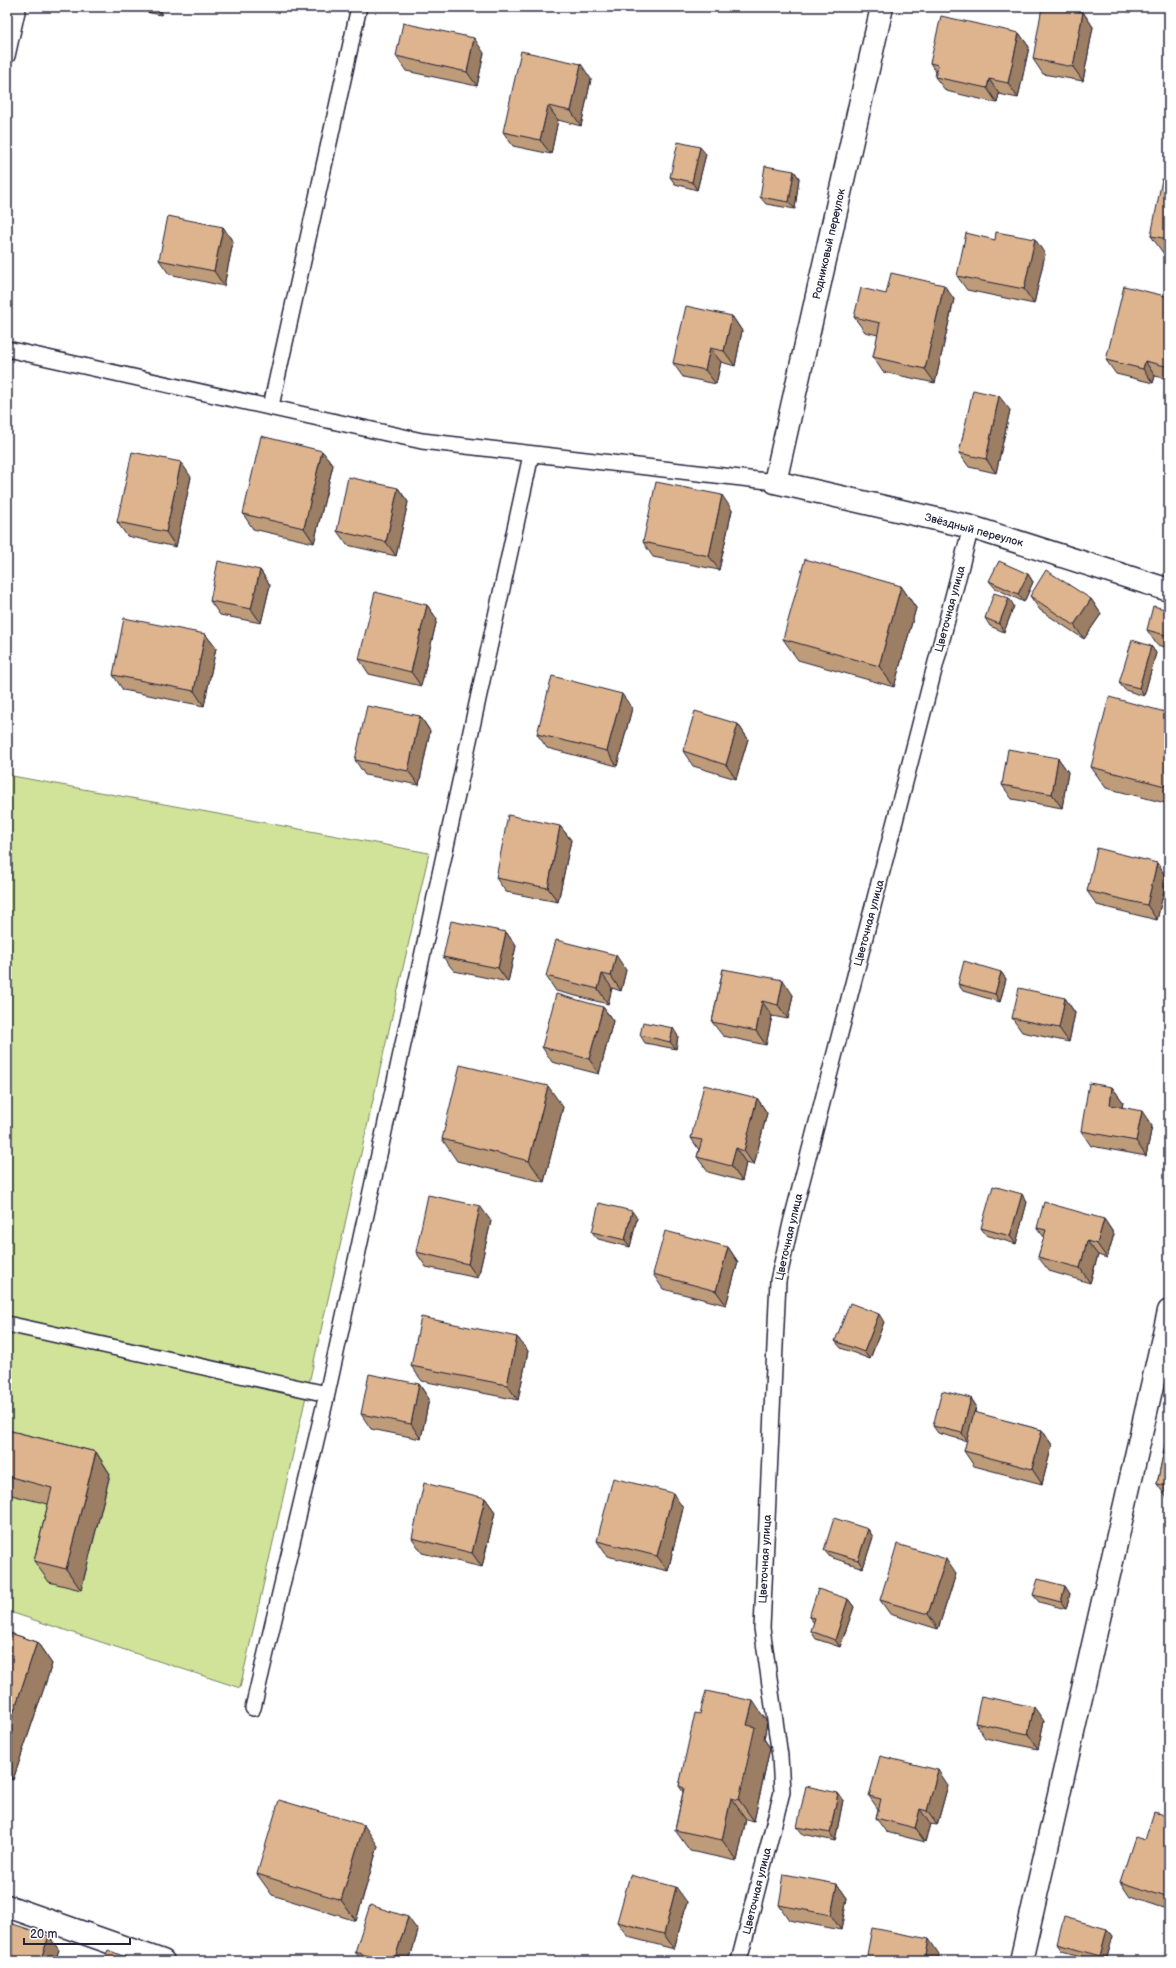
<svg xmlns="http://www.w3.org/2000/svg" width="1176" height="1968" viewBox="0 0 1176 1968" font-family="'Balsamiq Sans',sans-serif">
<rect width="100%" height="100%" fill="#fff"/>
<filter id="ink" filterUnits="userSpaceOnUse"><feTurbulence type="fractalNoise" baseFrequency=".025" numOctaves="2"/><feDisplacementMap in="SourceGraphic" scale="8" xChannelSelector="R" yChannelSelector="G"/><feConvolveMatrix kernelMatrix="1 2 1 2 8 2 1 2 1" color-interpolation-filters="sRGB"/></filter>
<g filter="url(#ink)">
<path fill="#d0e398" stroke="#79826a" d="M7 775 429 853 240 1688 7 1611Z"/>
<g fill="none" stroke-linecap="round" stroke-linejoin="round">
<defs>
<path id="service" d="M7 56 18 7
M7 349 422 441 775 482
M271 406 359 7
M7 1324 327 1394
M253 1708 327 1394 531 455
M739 1961 782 1792 780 1756 762 1628 778 1281 791 1223 971 527"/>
<path id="minor" d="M882 7 775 482 971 527 1169 590
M7 1906 163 1961"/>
<path id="tertiary" d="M1021 1961 1169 1311"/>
</defs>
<use href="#service" stroke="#22223b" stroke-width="18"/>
<use href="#minor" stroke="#22223b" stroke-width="25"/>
<use href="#tertiary" stroke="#22223b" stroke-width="25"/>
<use href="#service" stroke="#fff" stroke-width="15"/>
<use href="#minor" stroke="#fff" stroke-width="22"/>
<use href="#tertiary" stroke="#fff" stroke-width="22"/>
</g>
<path fill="#be9b79" stroke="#22223b" d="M121 7H162L161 15Z
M1083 12 1093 27 1083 81 1043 74 1033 59Z
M1019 33 1029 47 1018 98 999 94 997 103 946 91 935 77 936 72 930 63Z
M484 53 477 86 406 71 396 56Z
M591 79 581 126 558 120 551 154 513 146 503 132Z
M706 154 697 190 675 184 670 177Z
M794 171 799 178 795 209 766 204 760 197Z
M1169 180V257H1166L1151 236Z
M223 227 233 242 224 286 169 274 159 260Z
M1045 254 1034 304 967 290 957 276Z
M886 294 954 299 935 383 883 372 873 357 878 335 865 332 854 317Z
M1169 297V379L1155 376 1153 383 1116 374 1106 360Z
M732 316 742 331 735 366 721 362 716 384 683 377 673 363Z
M1010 410 996 473 969 467 959 453Z
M322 451 333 465 314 543 253 529 243 514Z
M191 477 176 547 127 536 117 522Z
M398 488 408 502 396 556 347 545 337 531Z
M732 510 719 570 653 557 643 542Z
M260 570 270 585 261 623 220 615 210 601Z
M1028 574 1033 582 1024 602 995 588 989 581Z
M901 586 916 608 894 687 798 660 783 639Z
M1030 596 1091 599 1101 614 1084 639 1040 610Z
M427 605 437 619 421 686 369 674 359 659Z
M1014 606 1004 632 990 626 985 618Z
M1169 610V648L1157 645 1147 630Z
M205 634 216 648 204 706 123 690 113 675Z
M1151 646 1156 653 1144 696 1125 690 1119 683Z
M632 708 617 766 547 748 537 734Z
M1169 713V804L1106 788 1091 767Z
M420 716 430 731 419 785 365 775 355 760Z
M738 724 748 739 736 779 693 766 683 751Z
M1058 758 1068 772 1062 808 1012 799 1002 785Z
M560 826 571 840 558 902 506 892 496 878Z
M1157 863 1167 878 1157 920 1097 905 1087 891Z
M506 932 516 946 508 982 454 971 443 957Z
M723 969 793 995 788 1019 772 1016 766 1045 723 1036 712 1022Z
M626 970 621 991 612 988 608 1004 556 991 546 976Z
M1001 972 1006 979 1000 1002 963 991 958 984Z
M1065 998 1075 1013 1069 1042 1022 1032 1012 1018Z
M603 1007 613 1021 599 1074 552 1062 542 1047Z
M640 1035 678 1036 676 1049 645 1043Z
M1112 1087 1123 1102 1122 1108 1152 1126 1146 1156 1091 1146 1081 1131Z
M757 1098 767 1113 754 1165 746 1163 742 1181 708 1172 697 1157 699 1150 691 1138Z
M563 1107 544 1182 457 1161 442 1139Z
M1027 1202 1016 1244 986 1235 981 1228Z
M637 1218 630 1247 598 1239 592 1232Z
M1104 1219 1114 1234 1107 1258 1098 1255 1090 1283 1049 1271 1038 1257 1044 1237 1037 1228Z
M491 1221 478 1278 426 1267 416 1252Z
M728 1247 738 1262 726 1305 663 1289 653 1274Z
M884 1322 870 1359 841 1348 835 1341Z
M517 1337 528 1351 518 1400 422 1381 411 1366Z
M419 1384 429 1399 421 1439 371 1429 361 1414Z
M971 1398 976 1406 975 1413 1042 1430 1052 1445 1042 1484 974 1466 964 1451 967 1441 938 1433 933 1426Z
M1169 1426V1499L1167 1498 1157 1484Z
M7 1430 96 1452 110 1474 81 1590 49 1582 34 1561 48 1504 7 1494Z
M485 1498 495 1512 482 1567 422 1553 412 1538Z
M683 1508 668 1571 607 1556 597 1541Z
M868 1529 873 1537 863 1568 830 1557 824 1550Z
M956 1574 938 1629 890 1614 880 1600Z
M1065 1586 1070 1594 1066 1609 1039 1602 1033 1595Z
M848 1599 854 1607 840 1647 816 1639 811 1631 814 1623 809 1617Z
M7 1632 37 1642 52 1664 13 1780 7 1778Z
M700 1714 767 1722 764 1739 770 1748 754 1821 746 1819 737 1861 690 1851 675 1830 683 1792 679 1786Z
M1044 1721 1038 1749 985 1738 975 1723Z
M948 1785 937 1825 930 1824 925 1842 886 1832 876 1818 878 1809 869 1796Z
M843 1800 835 1841 803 1834 797 1827Z
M1169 1817V1910L1130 1897 1120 1882 1145 1840Z
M378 1846 356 1921 272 1895 257 1874Z
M837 1884 847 1898 841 1930 789 1920 779 1905Z
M687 1902 674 1949 628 1937 617 1922Z
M7 1922 59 1950 55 1961H7Z
M1107 1929 1113 1936 1106 1961H1098L1062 1951 1057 1944Z
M418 1931 409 1961H362L355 1952Z"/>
<path fill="#9b7e63" stroke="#22223b" d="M155 7H162L161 15Z
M1083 12 1093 27 1083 81 1073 67Z
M1019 33 1029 47 1018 98 1008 83Z
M474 38 484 53 477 86 467 72Z
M581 64 591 79 581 126 571 111Z
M989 79 999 94 997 103 987 88Z
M548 106 558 120 551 154 540 140Z
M700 147 706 154 697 190 692 182Z
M794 171 799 178 795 209 789 202Z
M223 227 233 242 224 286 214 271Z
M1035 239 1045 254 1034 304 1024 289Z
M944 285 954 299 935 383 925 369Z
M732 316 742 331 735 366 724 351Z
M710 348 721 362 716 384 705 370Z
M1145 361 1155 376 1153 383 1143 369Z
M999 396 1010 410 996 473 986 459Z
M322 451 333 465 314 543 304 528Z
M181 462 191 477 176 547 166 532Z
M398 488 408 502 396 556 386 542Z
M722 495 732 510 719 570 709 556Z
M260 570 270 585 261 623 251 609Z
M1028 574 1033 582 1024 602 1018 594Z
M901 586 916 608 894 687 879 666Z
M1009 598 1014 606 1004 632 999 624Z
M1091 599 1101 614 1084 639 1074 625Z
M427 605 437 619 421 686 411 672Z
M205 634 216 648 204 706 194 691Z
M1151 646 1156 653 1144 696 1139 688Z
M622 694 632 708 617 766 607 751Z
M420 716 430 731 419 785 408 771Z
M738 724 748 739 736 779 726 765Z
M1058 758 1068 772 1062 808 1052 794Z
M560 826 571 840 558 902 548 888Z
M1157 863 1167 878 1157 920 1147 905Z
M506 932 516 946 508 982 498 968Z
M616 955 626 970 621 991 611 976Z
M1001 972 1006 979 1000 1002 995 994Z
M602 974 612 988 608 1004 598 989Z
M783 980 793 995 788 1019 778 1005Z
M1065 998 1075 1013 1069 1042 1059 1028Z
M762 1001 772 1016 766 1045 756 1031Z
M603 1007 613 1021 599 1074 589 1059Z
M673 1028 678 1036 676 1049 670 1042Z
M548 1086 563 1107 544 1182 529 1161Z
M1112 1087 1123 1102 1120 1120 1110 1105Z
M757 1098 767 1113 754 1165 744 1151Z
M1142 1111 1152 1126 1146 1156 1136 1141Z
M736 1148 746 1163 742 1181 731 1166Z
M1022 1194 1027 1202 1016 1244 1010 1236Z
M480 1206 491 1221 478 1278 468 1264Z
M632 1211 637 1218 630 1247 625 1240Z
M1104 1219 1114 1234 1107 1258 1097 1244Z
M1087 1241 1098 1255 1090 1283 1080 1268Z
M728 1247 738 1262 726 1305 716 1291Z
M879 1314 884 1322 870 1359 864 1352Z
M517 1337 528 1351 518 1400 507 1385Z
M419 1384 429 1399 421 1439 411 1424Z
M971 1398 976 1406 967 1441 962 1433Z
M1042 1430 1052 1445 1042 1484 1032 1469Z
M96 1452 110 1474 81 1590 66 1569Z
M673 1493 683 1508 668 1571 657 1556Z
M485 1498 495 1512 482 1567 472 1553Z
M868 1529 873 1537 863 1568 858 1560Z
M946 1559 956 1574 938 1629 928 1614Z
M1065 1586 1070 1594 1066 1609 1061 1602Z
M848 1599 854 1607 840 1647 835 1640Z
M37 1642 52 1664 13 1780 7 1771V1732Z
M753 1701 767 1722 764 1739 770 1748 754 1821 739 1800 747 1725Z
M1034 1707 1044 1721 1038 1749 1028 1734Z
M938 1770 948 1785 937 1825 927 1811Z
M838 1793 843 1800 835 1841 830 1833Z
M731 1798 746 1819 737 1861 722 1840Z
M920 1809 930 1824 925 1842 915 1828Z
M364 1825 378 1846 356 1921 341 1900Z
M837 1884 847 1898 841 1930 831 1915Z
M676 1887 687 1902 674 1949 664 1934Z
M408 1917 418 1931 409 1961H394Z
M1107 1929 1113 1936 1106 1961H1104L1100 1956Z
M49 1936 59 1950 55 1961H40Z
M929 1939 939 1954 938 1961H925Z"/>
<path fill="#ddb48d" stroke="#22223b" d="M1042 7H1056L1083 12 1073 67 1033 59Z
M941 16 1019 33 1008 83 989 79 987 88 935 77 938 65 930 63Z
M403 23 474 38 467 72 396 56Z
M521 51 581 64 571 111 548 106 540 140 503 132Z
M678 142 700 147 692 182 670 177Z
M765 166 794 171 789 202 760 197Z
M1162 179 1169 180V239L1151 236Z
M168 216 223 227 214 271 159 260Z
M996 232 1035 239 1024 289 957 276 966 233 995 240Z
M891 273 944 285 925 369 873 357 880 323 854 317 861 288 886 294Z
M1124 286 1169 297V367L1145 361 1143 369 1106 360Z
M686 306 732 316 724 351 710 348 705 370 673 363Z
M973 390 999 396 986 459 959 453Z
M261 436 322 451 304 528 243 514Z
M132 452 181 462 166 532 117 522Z
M348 477 398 488 386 542 337 531Z
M656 482 722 495 709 556 643 542Z
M805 559 901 586 879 666 783 639Z
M218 561 260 570 251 609 210 601Z
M999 561 1028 574 1018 594 989 581Z
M1046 570 1091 599 1074 625 1030 596Z
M375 592 427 605 411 672 359 659Z
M994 593 1009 598 999 624 985 618Z
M1153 606 1169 610V636L1147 630Z
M124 618 205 634 194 691 113 675Z
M1132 640 1151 646 1139 688 1119 683Z
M552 676 622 694 607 751 537 734Z
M1109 697 1169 713V787L1091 767Z
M367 706 420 716 408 771 355 760Z
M695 711 738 724 726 765 683 751Z
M1008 749 1058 758 1052 794 1002 785Z
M508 815 560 826 548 888 496 878Z
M1097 848 1157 863 1147 905 1087 891Z
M451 921 506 932 498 968 443 957Z
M556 940 616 955 611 976 602 974 598 989 546 976Z
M964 961 1001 972 995 994 958 984Z
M723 969 783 980 778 1005 762 1001 756 1031 712 1022Z
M1019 988 1065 998 1059 1028 1012 1018Z
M556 994 603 1007 589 1059 542 1047Z
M643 1022 673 1028 670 1042 640 1035Z
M460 1065 548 1086 529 1161 442 1139Z
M1089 1083 1112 1087 1110 1105 1142 1111 1136 1141 1081 1131Z
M704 1085 757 1098 744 1151 736 1148 731 1166 697 1157 702 1140 691 1138Z
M993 1186 1022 1194 1010 1236 981 1228Z
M428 1195 480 1206 468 1264 416 1252Z
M1044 1202 1104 1219 1097 1244 1087 1241 1080 1268 1038 1257 1046 1230 1037 1228Z
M599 1203 632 1211 625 1240 592 1232Z
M665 1231 728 1247 716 1291 653 1274Z
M850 1303 879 1314 864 1352 835 1341Z
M421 1317 517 1337 507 1385 411 1366Z
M369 1374 419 1384 411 1424 361 1414Z
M942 1391 971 1398 962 1433 933 1426Z
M974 1412 1042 1430 1032 1469 964 1451Z
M1169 1426V1486L1157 1484Z
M7 1430 96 1452 66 1569 34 1561 52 1488 7 1476Z
M613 1478 673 1493 657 1556 597 1541Z
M424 1483 485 1498 472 1553 412 1538Z
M834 1518 868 1529 858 1560 824 1550Z
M897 1544 946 1559 928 1614 880 1600Z
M1038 1579 1065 1586 1061 1602 1033 1595Z
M818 1589 848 1599 835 1640 811 1631 815 1618 809 1617Z
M7 1632 37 1642 7 1732Z
M706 1691 753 1701 747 1725 755 1727 739 1800 731 1798 722 1840 675 1830 684 1788 679 1786 695 1713 700 1714Z
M981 1696 1034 1707 1028 1734 975 1723Z
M880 1756 938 1770 927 1811 920 1809 915 1828 876 1818 881 1799 869 1796Z
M806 1786 838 1793 830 1833 797 1827Z
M279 1800 364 1825 341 1900 257 1874Z
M1154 1812 1169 1817V1898L1120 1882 1135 1837 1145 1840Z
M784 1874 837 1884 831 1915 779 1905Z
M630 1875 676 1887 664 1934 617 1922Z
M370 1905 408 1917 394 1961H386L355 1952Z
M1064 1917 1107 1929 1100 1956 1057 1944Z
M7 1922 49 1936 40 1961H23L7 1956Z
M872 1928 929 1939 925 1961H873L866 1960Z
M108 1950 135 1961H104Z"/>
</g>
<g text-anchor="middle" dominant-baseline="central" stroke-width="3" stroke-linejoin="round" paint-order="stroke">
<g font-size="11" fill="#22223b" stroke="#fff">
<text transform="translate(829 244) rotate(-77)">Родниковый переулок</text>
<text transform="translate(974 530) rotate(15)">Звёздный переулок</text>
<text transform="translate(950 609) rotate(-75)">Цветочная улица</text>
<text transform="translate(869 923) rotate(-75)">Цветочная улица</text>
<text transform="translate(789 1237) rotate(-77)">Цветочная улица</text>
<text transform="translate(765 1559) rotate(-87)">Цветочная улица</text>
<text transform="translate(757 1891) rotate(-76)">Цветочная улица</text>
</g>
</g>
<rect width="1176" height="1968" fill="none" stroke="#fff" stroke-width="24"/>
<rect x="12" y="12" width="1152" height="1944" fill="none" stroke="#22223b" stroke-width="1.5" filter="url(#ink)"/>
<path d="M24 1938v6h106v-6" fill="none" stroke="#22223b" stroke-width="2"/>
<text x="30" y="1938" font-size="12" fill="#22223b" stroke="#ffffff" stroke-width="3" paint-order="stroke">20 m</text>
</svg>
